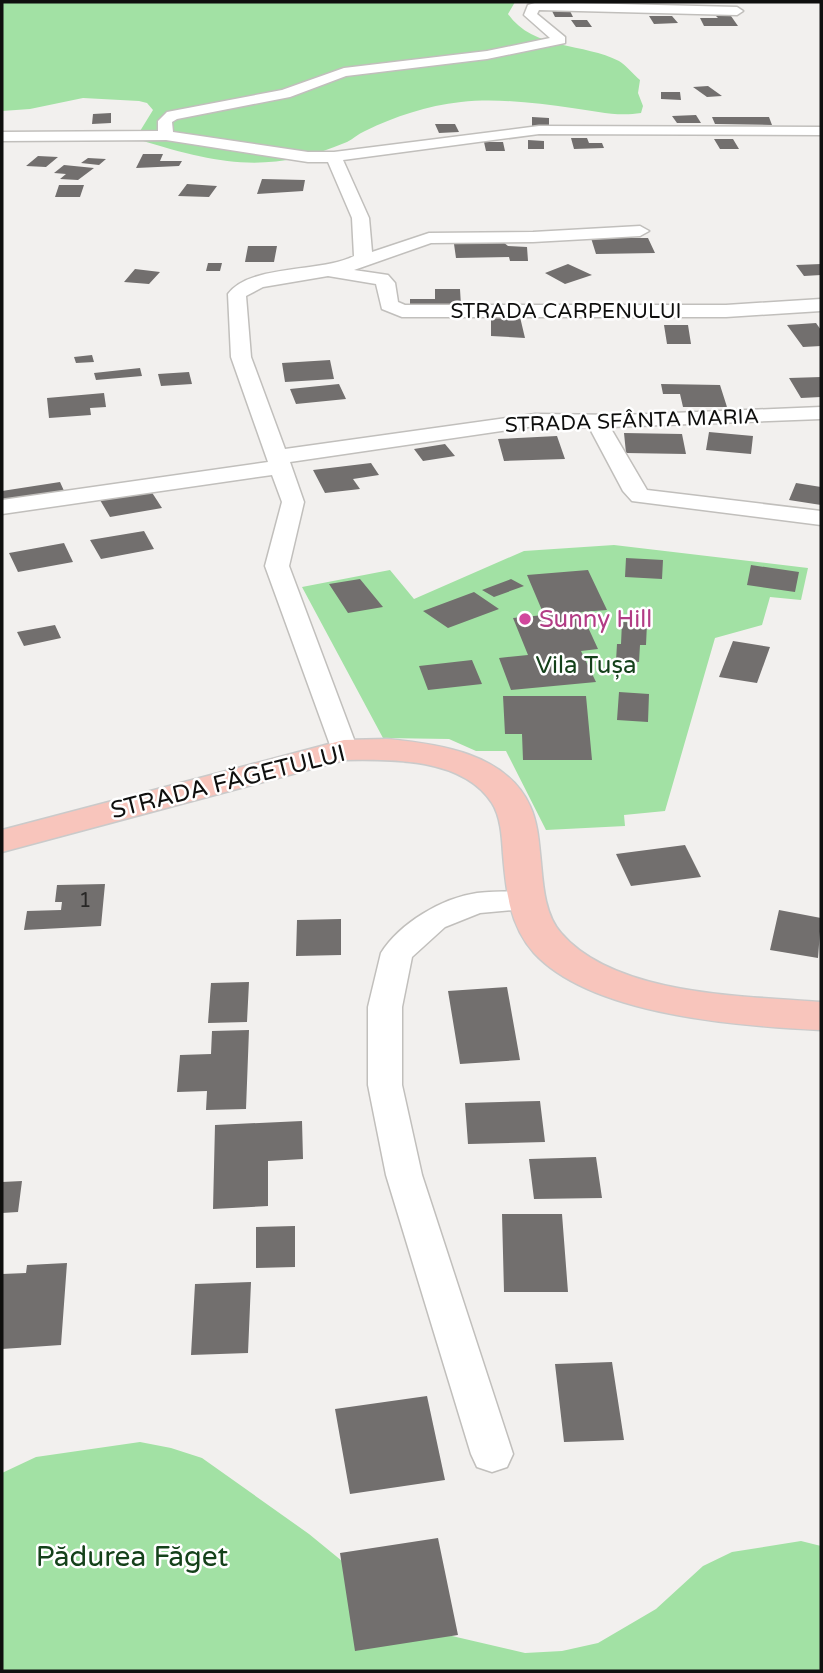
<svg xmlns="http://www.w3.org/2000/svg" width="823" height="1673" viewBox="0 0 823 1673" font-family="'Varela Round',sans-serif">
<rect width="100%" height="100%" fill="#f2f0ee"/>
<path fill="#a2e1a4" d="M2 2H515L508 14C533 50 585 43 619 61 627 66 633 74 640 80L638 93 643 106 641 113C617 117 596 111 572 108 536 103 497 98 461 102 426 106 396 116 365 131 358 134 353 139 347 142 269 175 218 164 140 140L137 136 153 110 147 103 139 101 83 98 30 109 2 111Z
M614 545 808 568 801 600 770 597 762 625 715 638 665 811 624 815 625 826 546 830 506 751H476L449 739 383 738 302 587 390 570 414 599 524 551Z
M140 1442 171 1448 202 1458 309 1534 364 1579 452 1636 525 1653 562 1651 598 1643 656 1609 703 1566 732 1552 801 1541 821 1546V1671H2V1473L36 1457Z"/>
<path fill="#726f6e" d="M551 9H569L573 17H555Z
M649 16H672L678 23 654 24Z
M716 16H731L738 26H704L700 18H718Z
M571 20H587L592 27H576Z
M708 86 722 96 707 97 693 87Z
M661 92H680L681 100 661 99Z
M111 113V123L92 124 93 114Z
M696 115 701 123H677L672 116Z
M532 117 549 118V127L532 126Z
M712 117H769L772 125 715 124Z
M435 124H455L459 132 439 133Z
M571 138H587L589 143H602L604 148 574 149Z
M714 139H733L739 149H720Z
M528 140 544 141V149H528Z
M484 142H503L505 151H486Z
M143 154H163L160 161H182L179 166 136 168Z
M38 156 58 157 46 167 26 166Z
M88 158 106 159 99 165 81 163Z
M64 165 94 168 78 180 60 179 66 174 54 173Z
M262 179 305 180 303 191 257 194Z
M187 184 217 186 209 197 178 196Z
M59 185H84L80 197H55Z
M591 238H648L655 253 596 254Z
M503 242 508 246 527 247 528 261H510L509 257 456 258 454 244Z
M248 246H277L274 262H245Z
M208 263H222L220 271H206Z
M568 264 592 275 565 284 545 273Z
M821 264V275L804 276 796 265Z
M135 269 160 272 149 284 124 282Z
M435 289H460L461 306H410V299H435Z
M491 316 520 317 525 338 491 336Z
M816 323 821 330V346L803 347 787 325Z
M664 325H688L691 344H667Z
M92 355 94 362 76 363 74 357Z
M330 360 334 379 285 382 282 363Z
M140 368 142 376 96 380 94 373Z
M189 372 192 384 161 386 158 374Z
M821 377V397L801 398 789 378Z
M339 384 346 399 296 404 290 389Z
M661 384 720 385 727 407H683L680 394H663Z
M104 393 106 407 90 408 91 415 49 418 47 398Z
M709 432 753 436 751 454 706 450Z
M624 433 682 434 686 454 626 453Z
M557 436 565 459 504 461 498 439Z
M445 444 455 456 423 461 414 449Z
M371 463 379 475 353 479 360 489 325 493 313 470Z
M60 482 65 493 2 503V491Z
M796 483 821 487V505L789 500Z
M151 491 162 508 110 517 100 500Z
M144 531 154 549 101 559 90 540Z
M64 543 73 562 18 572 9 553Z
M626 558 663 560 662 579 625 577Z
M751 565 799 572 795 592 747 585Z
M588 570 607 610 581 612 598 649 581 651 596 682 511 690 499 658 528 655 513 618 544 615 527 575Z
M360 579 383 607 348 613 329 584Z
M511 579 524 586 494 597 482 590Z
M474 592 499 609 448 628 423 611Z
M622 622 647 623 646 645H640L639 662 616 661 617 644H621Z
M55 625 61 638 24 646 17 632Z
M733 641 770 647 757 683 719 677Z
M472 660 482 684 428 690 419 666Z
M619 692 649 694 648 722 617 720Z
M503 696H586L592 760H523L522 734H505Z
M685 845 701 877 631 886 616 854Z
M105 884 101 926 24 930 27 911 61 910 62 902H55L57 885Z
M779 910 821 918 818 958 770 950Z
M341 919V955L296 956 297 920Z
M249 982 247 1022 208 1023 211 983Z
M507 987 520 1060 460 1064 448 991Z
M249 1030 246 1109 206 1110 207 1091 177 1092 180 1055 211 1054 212 1031Z
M540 1101 545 1142 468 1144 465 1103Z
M302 1121 303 1159 268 1161V1206L213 1209 215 1125Z
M596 1157 602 1198 534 1199 529 1159Z
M22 1181 18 1212 2 1213V1182Z
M502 1214H562L568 1292H504Z
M295 1226V1267L256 1268V1227Z
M67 1263 61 1345 2 1349V1274L26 1273 27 1265Z
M251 1282 248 1353 191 1355 195 1284Z
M612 1362 624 1440 564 1442 555 1364Z
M427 1396 445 1480 350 1494 335 1409Z
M438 1538 458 1635 355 1651 340 1553Z"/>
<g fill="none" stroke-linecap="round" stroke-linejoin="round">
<defs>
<path id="minor" d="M538 2 737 7 743 11 737 15 539 10 537 14 565 37V43L487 59 346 76 290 97 177 119 172 122 173 132 308 152H334L539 126 821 127V135L539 134 343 160 369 218 372 252 429 233 533 232 640 226 649 231 640 236 533 242 431 243 354 270 388 275 395 283 398 302 405 305H726L821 299V311L726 317H402L382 309 376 284 328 276 263 287 246 296 251 357 285 449 535 414 623 415 821 407V419L610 427 647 490 821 511V525L632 501 623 491 589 427 535 426 290 462 304 502 289 566 358 750 354 756 344 758 334 756 265 566 282 502 272 475 2 514V500L268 462 231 357 228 294C250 264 320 273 354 256L352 218 328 162H308L166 140 2 141V132L158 131V121L167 112 282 90 344 68 487 51 550 38 524 15 528 5Z
M526 891 537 894 542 901 537 908 480 913 445 927 412 957 402 1007V1085L422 1175 513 1454 507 1467 492 1472 477 1467 471 1454 386 1175 368 1085V1007L381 953C400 923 442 898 477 893 493 891 510 892 526 891Z"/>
<path id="major" d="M387 739C438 744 506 753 530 806 538 823 539 844 541 863 543 886 545 915 561 933 615 996 745 996 821 1002V1030C741 1026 592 1016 534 953 509 925 506 890 503 854 502 838 501 817 492 803 463 758 392 759 345 760L2 852V830L344 740Z"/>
</defs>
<use href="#minor" stroke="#c1bfbc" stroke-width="3"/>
<use href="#major" stroke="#cacaca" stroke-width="3"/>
<use href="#minor" fill="#fff" fill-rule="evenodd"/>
<use href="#major" fill="#f8c5bc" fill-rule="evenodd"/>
</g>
<circle fill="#d1479c" stroke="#fff" stroke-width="2.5" cx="525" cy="619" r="7"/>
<g text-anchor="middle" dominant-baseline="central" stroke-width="5" stroke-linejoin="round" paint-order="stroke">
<g font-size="21" fill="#0f0f0e" stroke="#fff">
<text x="566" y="311">STRADA CARPENULUI</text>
<text transform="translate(632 421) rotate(-2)">STRADA SFÂNTA MARIA</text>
</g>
<g font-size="21" fill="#282726">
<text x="85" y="900">1</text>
</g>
<g font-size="24" fill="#b23c85" stroke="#fff" text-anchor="start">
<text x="539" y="619">Sunny Hill</text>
</g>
<g font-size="24" fill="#14411a" stroke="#fff">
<text x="586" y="665">Vila Tușa</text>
</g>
<g font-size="24" fill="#0f0f0e" stroke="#fff">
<text transform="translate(228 782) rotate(-14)">STRADA FĂGETULUI</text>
</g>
<g font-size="28" fill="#14411a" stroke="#fff">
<text x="132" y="1557">Pădurea Făget</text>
</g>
</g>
<rect width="823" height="1673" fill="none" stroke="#0f0f0e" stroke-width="7"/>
</svg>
